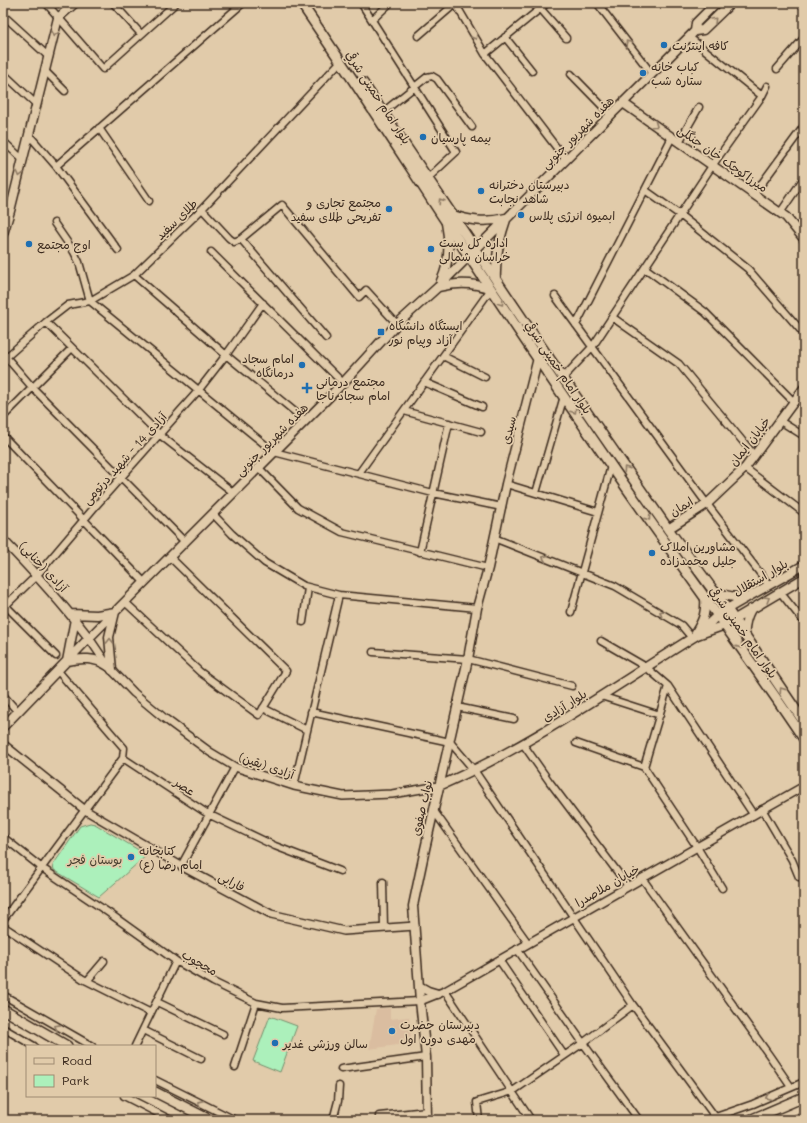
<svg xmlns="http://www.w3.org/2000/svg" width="807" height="1123" viewBox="0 0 807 1123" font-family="Mali,'Playpen Sans Arabic',sans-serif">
<rect width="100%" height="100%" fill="#e1cbaa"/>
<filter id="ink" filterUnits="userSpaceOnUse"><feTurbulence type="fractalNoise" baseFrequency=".025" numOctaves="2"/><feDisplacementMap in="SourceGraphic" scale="8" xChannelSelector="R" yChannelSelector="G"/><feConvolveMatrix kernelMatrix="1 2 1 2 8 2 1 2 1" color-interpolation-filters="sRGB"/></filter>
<g filter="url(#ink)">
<path fill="#dabda0" d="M390 1008V1019L409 1017 412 1043 369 1049 376 1009Z"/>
<path fill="#acf0bb" stroke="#748d6c" d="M90 823 95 824 147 855 99 897 54 870 53 865 80 826Z
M270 1016 297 1026 280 1072 253 1061Z"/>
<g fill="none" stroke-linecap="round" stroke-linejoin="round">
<defs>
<path id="minor" d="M46 3 103 69 176 3
M113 3 141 34
M361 3 456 152 427 179
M455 3 485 54 566 160
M597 3 652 74
M540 8 566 38
M3 15 49 57
M372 20 390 3
M418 36 456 3
M505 37 532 71
M689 37 762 96 767 86
M485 54 547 3
M777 69 804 38
M45 71 65 91
M3 73 37 105
M571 74 611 115
M383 112 427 77 432 76 437 79 472 127
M99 128 149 201
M29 135 56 166 243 3
M3 141 23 160
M679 142 699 107
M56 166 118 250
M645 190 680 215 748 269 804 334
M754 194 804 126
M3 205 10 211
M202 209 229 238 234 242 241 239 282 205 359 297 366 290 397 324
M780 213 804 178
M54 223 74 252 79 262 90 301 274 452 433 493 502 507
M241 239 326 338
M211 252 343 383
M645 268 705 312 794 402
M134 275 226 355 306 421
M555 296 707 504 769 585
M612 317 679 364 754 455
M46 322 160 435 234 493
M576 325 672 137
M443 356 485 377
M7 358 32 387 185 542
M3 360 46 322 68 305 90 301 134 275 202 209 341 61
M563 378 593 346 712 166 762 96
M424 382 482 407
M404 411 481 432
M3 417 71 349
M780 421 804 436
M3 436 144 582
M259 468 298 508 342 532 488 568
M745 468 804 513
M359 473 491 289
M506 484 598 512
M536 493 564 396
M213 514 232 534 265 563 304 586 339 595 477 608
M494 538 615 586 681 625 692 638
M420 552 449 423
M780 592 804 622
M125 602 200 672 259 715 286 671 170 557
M3 603 56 656
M3 608 37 575 93 509 198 391 226 355 263 303
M571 612 611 466
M303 622 308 588
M601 641 646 667 668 686 753 814
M373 652 468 659 572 686
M58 671 124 748 123 758
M3 695 18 712
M601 696 660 715
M457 707 514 719
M263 708 307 730
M311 712 450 742 474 770 633 1005 716 1118
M576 743 644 767 697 847 722 888
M523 744 549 781 628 886
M123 758 208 814 275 846 340 871
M644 767 668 686
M294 786 339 595
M762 809 792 860 799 877
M434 811 528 943
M3 837 42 868 109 913 176 961 213 982 256 1003 282 1008 420 1001
M181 866 235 767
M642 878 769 1055 791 1087
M383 882 384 928
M3 920 123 758
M3 926 83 979 151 1013
M517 949 583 1043 639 1120
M499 960 564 1055
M87 981 104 961
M445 991 531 1120
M3 995 92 1046
M157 1002 223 1034
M3 1028 34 1046
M143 1030 201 1059
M135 1046 176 961
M235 1067 256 1003
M341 1069 426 1057
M155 1080 235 1120
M124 1096 171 1120
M379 1116 427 1111
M333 1120 338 1101 339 1086
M479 1120 477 1102 513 1091 583 1043 633 1005
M707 1120 753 1104 804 1082
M793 1120 804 1115"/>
<path id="tertiary" d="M89 638 108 666 134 693 164 718 210 752 235 767 294 786 343 796 392 794 439 786
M3 744 85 810 181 866 271 914 344 931 415 926
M420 1001 445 991 804 786"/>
<path id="secondary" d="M695 31 703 30 731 3
M623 103 786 217 804 239
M450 214C470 221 486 223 506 218
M3 234 10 211 58 18 75 3
M496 280C495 259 499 240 506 220
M441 281C450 262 450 243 446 223
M439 287C457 282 473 282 491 289
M668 529 707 504 745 468 804 388
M3 540C33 571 62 603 89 638
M714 591C725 596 733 598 745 597
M71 614 97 615 115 612 109 637 112 670
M75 619 67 661C81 658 95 657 108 666
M696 632C704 619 706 612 705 597
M700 632 718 615 727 609 804 565
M745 636C744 625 746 618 751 609
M3 727 89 638 343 383 397 324 438 287 689 37 695 31 696 23 716 3
M439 786C531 746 611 688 697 635L725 625 804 578
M419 986 428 991 438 994
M427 1120 426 1057 420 1001 413 906 425 849 468 659 477 608 488 568 506 484 538 358"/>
<path id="primary" d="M301 3C350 74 397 147 445 220 499 302 554 383 610 464 674 557 742 646 804 739
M363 83 547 355 668 529 727 609 804 722
M3 1009 67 1046
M155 1092 210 1120
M750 1120 804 1097"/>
</defs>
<use href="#minor" stroke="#3b2a1e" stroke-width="9"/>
<use href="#tertiary" stroke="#3b2a1e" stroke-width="10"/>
<use href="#secondary" stroke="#3b2a1e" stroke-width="11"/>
<use href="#primary" stroke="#3b2a1e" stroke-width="12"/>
<use href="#minor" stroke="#e1cbaa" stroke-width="6"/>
<use href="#tertiary" stroke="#e1cbaa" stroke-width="7"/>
<use href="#secondary" stroke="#e1cbaa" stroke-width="8"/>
<use href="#primary" stroke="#e1cbaa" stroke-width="9"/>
</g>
<defs><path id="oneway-chevron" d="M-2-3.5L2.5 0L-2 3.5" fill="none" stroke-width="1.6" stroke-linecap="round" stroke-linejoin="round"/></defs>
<g stroke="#8e7a64">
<use href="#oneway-chevron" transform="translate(714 20) rotate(-45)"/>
<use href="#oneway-chevron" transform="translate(54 34) rotate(104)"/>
<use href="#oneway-chevron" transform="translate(475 37) rotate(59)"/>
<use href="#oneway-chevron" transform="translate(628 43) rotate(-128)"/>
<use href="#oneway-chevron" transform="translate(655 125) rotate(35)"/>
<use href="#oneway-chevron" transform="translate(20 174) rotate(104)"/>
<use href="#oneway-chevron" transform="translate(441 201) rotate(-124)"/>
<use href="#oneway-chevron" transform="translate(501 303) rotate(56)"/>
<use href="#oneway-chevron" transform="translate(574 411) rotate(56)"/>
<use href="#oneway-chevron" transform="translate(626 469) rotate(-125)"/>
<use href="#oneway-chevron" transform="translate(648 518) rotate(55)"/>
<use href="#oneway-chevron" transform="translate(545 558) rotate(-158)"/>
<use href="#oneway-chevron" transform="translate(767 599) rotate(-31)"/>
<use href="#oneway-chevron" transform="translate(662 613) rotate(-148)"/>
<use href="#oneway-chevron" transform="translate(110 641) rotate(-90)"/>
<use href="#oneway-chevron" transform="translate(740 646) rotate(55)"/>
<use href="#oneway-chevron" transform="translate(782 690) rotate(-125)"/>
<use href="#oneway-chevron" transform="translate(57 1027) rotate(-151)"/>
<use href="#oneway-chevron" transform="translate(768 1097) rotate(157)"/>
<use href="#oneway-chevron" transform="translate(200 1103) rotate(-154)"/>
</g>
</g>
<g fill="#1f6fb2" stroke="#e1cbaa" stroke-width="1.5">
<circle cx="664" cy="45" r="4"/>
<circle cx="643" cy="73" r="4"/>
<circle cx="423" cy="137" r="4"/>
<circle cx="481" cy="191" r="4"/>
<circle cx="389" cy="209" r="4"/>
<circle cx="521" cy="215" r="4"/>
<circle cx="29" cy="244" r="4"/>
<circle cx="431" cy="249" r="4"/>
<rect x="377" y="328" width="8" height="8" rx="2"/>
<circle cx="302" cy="365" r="4"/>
<path d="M305 382h4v4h4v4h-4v4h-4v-4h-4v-4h4z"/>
<circle cx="652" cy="553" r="4"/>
<circle cx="131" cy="857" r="4"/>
<circle cx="392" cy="1031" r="4"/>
<circle cx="275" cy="1043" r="4"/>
</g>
<g text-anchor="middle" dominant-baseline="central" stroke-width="3.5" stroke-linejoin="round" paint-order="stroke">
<g font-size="12" fill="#3b2a1e" stroke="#e1cbaa" text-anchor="start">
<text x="672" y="45">کافه اینترنت</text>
<text x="651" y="66">کباب خانه<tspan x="651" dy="14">ستاره شب</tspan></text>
<text x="431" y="137">بیمه پارسیان</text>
<text x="489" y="184">دبیرستان دخترانه<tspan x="489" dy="14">شاهد نجابت</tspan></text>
<text x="381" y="202" text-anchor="end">مجتمع تجاری و<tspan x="381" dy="14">تفریحی طلای سفید</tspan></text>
<text x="529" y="215">ابمیوه انرژی پلاس</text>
<text x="439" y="242">اداره کل پست<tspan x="439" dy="14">خراسان شمالی</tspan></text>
<text x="37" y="244">اوج مجتمع</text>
<text x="389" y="325">ایستگاه دانشگاه<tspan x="389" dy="14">آزاد وپیام نور</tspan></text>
<text x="294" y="358" text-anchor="end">امام سجاد<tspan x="294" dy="14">درمانگاه</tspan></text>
<text x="316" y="381">مجتمع درمانی<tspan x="316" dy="14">امام سجاد ناجا</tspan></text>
<text x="660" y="546">مشاورین املاک<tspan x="660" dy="14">جلیل محمدزاده</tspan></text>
<text x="139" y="850">کتابخانه<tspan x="139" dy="14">امام رضا (ع)</tspan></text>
<text x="400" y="1024">دبیرستان حضرت<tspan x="400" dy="14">مهدی دوره اول</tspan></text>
<text x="283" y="1043">سالن ورزشی غدیر</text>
</g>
<g font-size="12" fill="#3b2a1e" stroke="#e1cbaa">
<text transform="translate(379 97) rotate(57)">بلوار امام خمینی شرقي</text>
<text transform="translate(577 132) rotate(-45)">هفده شهریور جنوبی</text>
<text transform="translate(723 158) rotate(35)">میرزاکوچک خان جنگلی</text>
<text transform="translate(176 219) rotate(-44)">طلای سفید</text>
<text transform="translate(559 367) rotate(56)">بلوار امام خمینی شرقي</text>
<text transform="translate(508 430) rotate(-76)">سیدی</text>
<text transform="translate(271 439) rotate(-45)">هفده شهریور جنوبی</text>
<text transform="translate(749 441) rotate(-52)">خیابان ایمان</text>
<text transform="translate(124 458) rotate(-48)">آزادی 14 - شهید درتومی</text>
<text transform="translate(681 506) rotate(-32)">ایمان</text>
<text transform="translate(44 566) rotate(47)">آزادی (حنایی)</text>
<text transform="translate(760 577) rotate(-30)">بلوار استقلال</text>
<text transform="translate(744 632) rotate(55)">بلوار امام خمینی شرقي</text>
<text transform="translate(564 705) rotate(-32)">بلوار آزادی</text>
<text transform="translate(267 765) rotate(19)">آزادی (یقین)</text>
<text transform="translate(185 786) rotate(34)">عصر</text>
<text transform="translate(421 808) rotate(-77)">نواب صفوی</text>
<text transform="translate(232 881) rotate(28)">فارابی</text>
<text transform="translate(607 885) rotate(-30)">خیابان ملاصدرا</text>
<text transform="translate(200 962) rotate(30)">محجوب</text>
</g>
<g font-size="12" fill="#463e2e" stroke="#e1cbaa">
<text x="95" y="859">بوستان فجر</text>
</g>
</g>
<rect width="807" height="1123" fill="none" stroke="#e1cbaa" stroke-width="16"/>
<rect x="8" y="8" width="791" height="1107" fill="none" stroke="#3b2a1e" stroke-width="1.5" filter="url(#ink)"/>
<rect x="26" y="1045" width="130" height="52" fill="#e1cbaa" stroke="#9f8b72"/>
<rect x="34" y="1058" width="20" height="6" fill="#e1cbaa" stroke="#9f8b72"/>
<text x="62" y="1065" font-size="12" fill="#3b2a1e">Road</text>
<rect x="34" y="1075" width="20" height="12" fill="#acf0bb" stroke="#9f8b72"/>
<text x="62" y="1085" font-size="12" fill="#3b2a1e">Park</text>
</svg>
